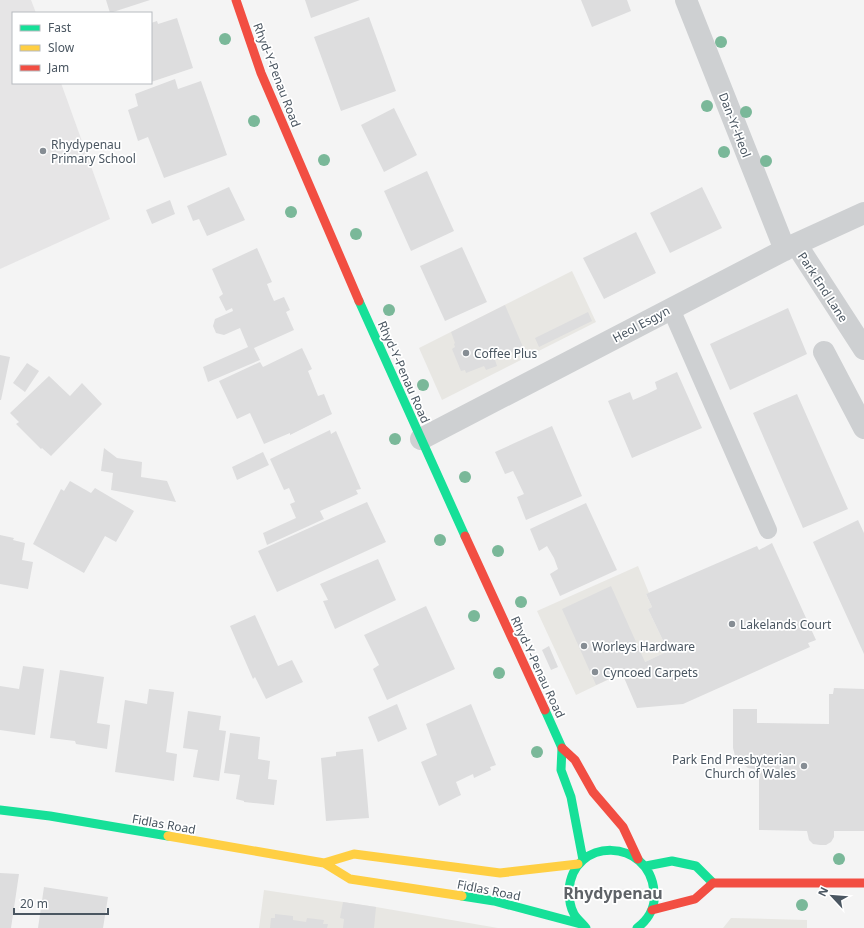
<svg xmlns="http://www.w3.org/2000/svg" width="864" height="928" viewBox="0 0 864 928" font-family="'Noto Sans',sans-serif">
<rect width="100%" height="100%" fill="#f4f4f4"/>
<path fill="#e8e7e3" d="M572 271 596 322 442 400 419 348Z
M638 566 649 593 646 594 652 607 648 609 668 651 576 695 537 611Z
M264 890 376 907 498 928H259Z
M731 918 807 920V928H723Z"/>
<path fill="#e6e5e6" d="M0 0H31L36 13H13V83H61L110 219 0 269Z"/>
<path fill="#ddddde" d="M106 0H150L110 13Z
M305 0H360L311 18Z
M581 0H627L631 11 592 27Z
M369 17 396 91 341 111 314 37Z
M177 18 193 68 151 82V23L157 21 158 24Z
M175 79 178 89 201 81 227 155 164 178 148 137 138 141 128 110 138 106 135 94Z
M394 108 417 155 384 172 361 125Z
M427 171 454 231 411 251 384 191Z
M229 187 245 220 207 236 199 219 193 221 187 206Z
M702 187 722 228 670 253 650 213Z
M170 200 175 214 152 224 146 210Z
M636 232 656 273 604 299 583 258Z
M462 247 487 302 445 321 420 266Z
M257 248 272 282 267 284 270 292 274 301 284 297 290 310 286 312 294 330 254 348 260 360 208 382 203 367 248 347 240 328 224 335 216 333 213 326 215 319 233 311 232 308 226 311 219 297 223 294 212 269Z
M505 305 523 347 495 360 497 366 486 370 484 366 466 373 465 370 461 371 452 349 455 347 454 344 455 343 451 332Z
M788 308 807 354 730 390 710 344Z
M588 312 592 321 539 347 535 338Z
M302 348 312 369 308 371 318 396 324 394 332 414 290 435V433L264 444 250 413 237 419 219 381 260 362 263 367Z
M0 355 10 357 1 400H0Z
M27 363 39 371 25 392 13 383Z
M677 372 702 428 632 458 608 401 630 392 633 400 647 394 657 389 655 382Z
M49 376 70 396 82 383 102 404 51 456 42 448 41 449 16 424 19 422 10 413Z
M797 394 848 509 803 528 753 413Z
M552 426 582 496 526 520 517 497 524 494 513 471 505 474 495 452Z
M330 430 331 434 336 431 361 489 356 490 358 494 320 511 324 519 267 545 263 533 296 518 290 504 295 502 289 488 284 490 270 459Z
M104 448 117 458 142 462 141 477 167 481 176 502 111 490 113 473 101 471Z
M263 452 269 465 237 480 232 467Z
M70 481 91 493 95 488 134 511 116 542 105 536 84 573 33 544 61 489 64 491Z
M367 502 386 542 277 592 258 551Z
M586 503 617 570 560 596 550 574 558 569 554 558 547 546 539 551 530 529Z
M858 520 864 533V654L813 542Z
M0 535 14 538 13 540 25 543 22 560 33 562 28 589 0 584Z
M772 543 816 640 808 643 810 647 683 704 637 708 622 673 596 685 562 609 611 586 645 662 668 651 648 609 652 607 646 594 757 546 759 550Z
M378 559 396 600 335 629 323 601 328 600 320 584Z
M426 606 455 669 387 700 373 669 379 665 364 635Z
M255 615 278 666 292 660 303 682 266 699 255 677 253 679 230 626Z
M549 646 558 667 551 670 542 650Z
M23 666 44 669 35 735 0 730V686L19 689Z
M60 670 104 677 97 723 110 725 107 749 76 744 75 741 50 738Z
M834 688 864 689V831H834V837L831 842 826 845H820L813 844 809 840 807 831 759 830V770L748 768 735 756 733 748V709H757V723L829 724V694H833Z
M149 689 174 692 166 752 177 754 174 781 115 772 125 700 147 704Z
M397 704 407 729 378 742 368 717Z
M471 704 496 765 490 767 491 770 474 778 473 774 456 782 461 795 439 806 421 762 437 755 426 724Z
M188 711 221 716 219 730 226 731 219 781 193 777 198 750 183 748Z
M230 733 260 737 258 759 270 761 268 779 277 780 274 805 244 802V801L236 799 240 775 224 773Z
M363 749 369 818 326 821 321 758 336 756V752Z
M0 873 19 874 11 928H0Z
M44 887 108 897 103 928H38Z
M343 902 376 907 374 928H343L344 919 340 918Z
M275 914 293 916V920L306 922 307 918 324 920 323 924H328L327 928H270L271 918H275Z"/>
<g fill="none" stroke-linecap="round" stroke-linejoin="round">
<path stroke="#ced0d2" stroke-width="18" d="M671 309 768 530"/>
<path stroke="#ced0d2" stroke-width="22" d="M686 0 785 250
M796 244 864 349
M824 352 864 428
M421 439 796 244 864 213"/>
<path stroke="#16e098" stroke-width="9" d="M359 301 465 536
M545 710 562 748 561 770 571 797 583 860
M0 810 50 816 168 836
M646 866 672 861 696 866 713 883
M462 896 494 901 581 924
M586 928C582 923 577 919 574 914 570 907 569 898 569 890 573 836 649 838 654 891 656 906 649 919 637 928"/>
<path stroke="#ffcf43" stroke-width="9" d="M168 836 324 863 350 879 462 896
M324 863 354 854 500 873 578 864"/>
<path stroke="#f24e42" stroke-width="9" d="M236 0 261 73 359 301
M465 536 545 710
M562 748 575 760 593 792 623 827 638 859
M652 910 695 899 713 883H864"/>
</g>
<g fill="#7ab899">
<circle cx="225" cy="39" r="6"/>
<circle cx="721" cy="42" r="6"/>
<circle cx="707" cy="106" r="6"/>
<circle cx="746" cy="112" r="6"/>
<circle cx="254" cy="121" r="6"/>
<circle cx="724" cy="152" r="6"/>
<circle cx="324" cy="160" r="6"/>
<circle cx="766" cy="161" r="6"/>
<circle cx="291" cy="212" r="6"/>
<circle cx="356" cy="234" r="6"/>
<circle cx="389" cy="310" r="6"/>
<circle cx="423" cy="385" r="6"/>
<circle cx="395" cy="439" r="6"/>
<circle cx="465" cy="477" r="6"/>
<circle cx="440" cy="540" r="6"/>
<circle cx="498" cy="551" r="6"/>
<circle cx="521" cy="602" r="6"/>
<circle cx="474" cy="616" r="6"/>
<circle cx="499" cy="673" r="6"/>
<circle cx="537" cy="752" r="6"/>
<circle cx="839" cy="859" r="6"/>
<circle cx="802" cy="905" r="6"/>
</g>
<g fill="#868d94" stroke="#fff" stroke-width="1.5">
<circle cx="43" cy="151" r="4"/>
<circle cx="466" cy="353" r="4"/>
<circle cx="732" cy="624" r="4"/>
<circle cx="584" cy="646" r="4"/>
<circle cx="595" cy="672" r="4"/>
<circle cx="804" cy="766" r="4"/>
</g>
<g text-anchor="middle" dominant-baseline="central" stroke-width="3.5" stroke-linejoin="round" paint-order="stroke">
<g font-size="12" fill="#4a5661" stroke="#fff">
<text transform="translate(277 75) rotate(69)">Rhyd-Y-Penau Road</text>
<text transform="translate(735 125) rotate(69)">Dan-Yr-Heol</text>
<text transform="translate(823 287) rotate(57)">Park End Lane</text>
<text transform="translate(641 324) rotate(-28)">Heol Esgyn</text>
<text transform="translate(404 372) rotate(66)">Rhyd-Y-Penau Road</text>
<text transform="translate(538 667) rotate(65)">Rhyd-Y-Penau Road</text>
<text transform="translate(164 824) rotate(10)">Fidlas Road</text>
<text transform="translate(489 890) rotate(11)">Fidlas Road</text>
</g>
<g font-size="12" fill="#4a5661" stroke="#fff" text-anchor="start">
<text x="51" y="144">Rhydypenau<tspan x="51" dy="14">Primary School</tspan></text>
<text x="474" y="353">Coffee Plus</text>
<text x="740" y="624">Lakelands Court</text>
<text x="592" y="646">Worleys Hardware</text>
<text x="603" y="672">Cyncoed Carpets</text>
<text x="796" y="759" text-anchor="end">Park End Presbyterian<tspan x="796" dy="14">Church of Wales</tspan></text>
</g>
<g font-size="16" font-weight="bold" fill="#5f6368" stroke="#fff">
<text x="613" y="893">Rhydypenau</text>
</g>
</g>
<rect x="12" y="12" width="140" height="72" fill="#ffffff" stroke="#b7bbc0"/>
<rect x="20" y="25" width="20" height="6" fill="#16e098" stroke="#b7bbc0"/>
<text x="48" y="32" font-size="12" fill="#4a5661">Fast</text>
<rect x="20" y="45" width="20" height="6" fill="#ffcf43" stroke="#b7bbc0"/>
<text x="48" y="52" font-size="12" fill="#4a5661">Slow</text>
<rect x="20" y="65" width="20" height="6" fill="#f24e42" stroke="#b7bbc0"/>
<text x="48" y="72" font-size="12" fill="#4a5661">Jam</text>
<g transform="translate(832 896) rotate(296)" stroke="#ffffff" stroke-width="3" paint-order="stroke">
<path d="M0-3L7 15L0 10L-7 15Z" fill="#4a5661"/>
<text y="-6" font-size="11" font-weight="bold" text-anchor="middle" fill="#4a5661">N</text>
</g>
<path d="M14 908v6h94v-6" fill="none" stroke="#4a5661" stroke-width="2"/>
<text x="20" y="908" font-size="12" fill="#4a5661" stroke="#ffffff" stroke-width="3" paint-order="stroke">20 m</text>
</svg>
